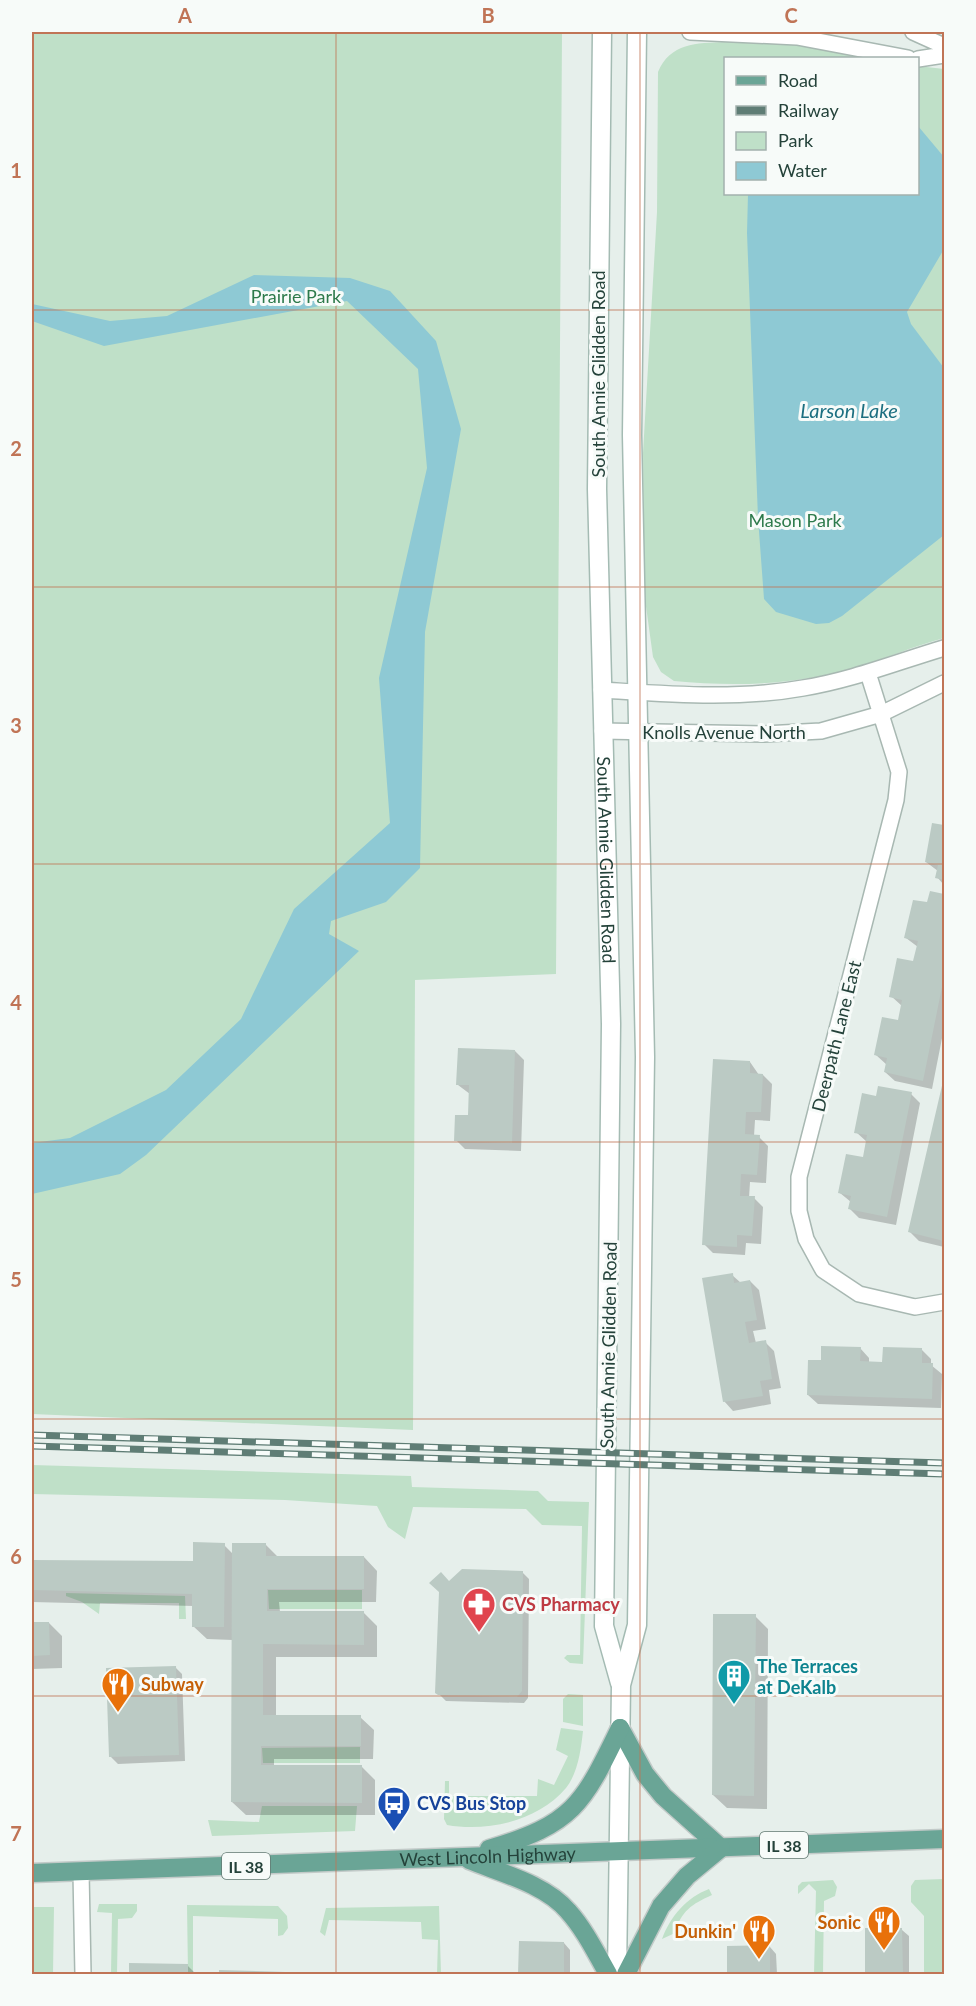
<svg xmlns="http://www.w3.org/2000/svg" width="976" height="2006" viewBox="0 0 976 2006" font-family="Lato,sans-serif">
<rect width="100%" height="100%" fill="#e6efeb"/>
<path fill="#bfe0c8" d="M32 32H562L556 974 415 980 413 1430 32 1414Z
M724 42H774L875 58H726V194H918V66L944 69V638C914 646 887 658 857 667 798 685 736 687 674 681L661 672 653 657 644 592 643 453 657 212 658 72C670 43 697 43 724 42Z
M32 1465 411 1476 412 1487 538 1491 548 1501 589 1502 583 1664 570 1663 564 1658 567 1655H580L582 1526 542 1525 526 1509 413 1507 405 1539 388 1527 377 1506 285 1500 32 1494Z
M268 1590H362V1609H269Z
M66 1593 185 1596 186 1619H179V1603H100L99 1614 82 1602 66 1596Z
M568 1694 583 1695V1726L563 1722V1699Z
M561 1728 583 1731C581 1749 578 1773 566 1788 538 1821 488 1832 447 1825L444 1819 445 1781H449V1796H537L538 1779 554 1785 568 1756 556 1750Z
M360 1747V1763H263L262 1748Z
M262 1806H357L355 1831 212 1836 208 1820 259 1822Z
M944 1879V1974H924V1916L911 1902V1886L915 1880Z
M833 1880 837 1887 835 1896 824 1901 823 1974H814L816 1891 809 1884 798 1894V1886L802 1882Z
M709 1889 712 1895C692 1904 681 1911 675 1933L662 1939C670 1917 687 1897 709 1889Z
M99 1904H137V1911L132 1918 118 1919 117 1974H111L112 1913 97 1912Z
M187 1905 278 1906 287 1916 288 1928 283 1935 278 1936V1919L193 1916V1974H188Z
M439 1906 441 1974H437L438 1940 422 1939 421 1922 329 1920 325 1936 320 1932 326 1908Z
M32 1907H54L53 1974H32Z"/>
<path fill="#8ec9d4" d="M918 126 944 157V249L907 312 911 324 944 368V535L842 616 829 623 816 624 776 612 764 599 758 518 747 233 748 194H918Z
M254 275 350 278 390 291 436 341 461 429 425 632 420 868 386 902 331 921 329 934 359 951 146 1155 120 1174 32 1194V1143L70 1138 166 1090 241 1019 294 909 390 823 379 678 427 468 418 369 347 301 104 346 32 321V304L110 321 167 316Z"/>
<path fill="#0003" d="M944 787V805L942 802Z
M934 825 944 827V885L937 877 938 871 926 862Z
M931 893 944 896V1028L932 1089 895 1081 885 1072 887 1065 876 1055 899 1022 902 1006 891 996 915 963 918 947 906 938 928 904Z
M515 1051 524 1060 521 1151 465 1149 456 1140 469 1117 470 1094 458 1085Z
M750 1062 759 1075H763L772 1084 770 1121 755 1120 754 1136 759 1137 768 1146 766 1183 750 1182 749 1198H754L763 1207 761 1244 746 1243 745 1255 713 1253 704 1244Z
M944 1080V1247L919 1241 910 1232Z
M911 1094 920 1103 896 1225 859 1218 850 1209 851 1202 840 1193 864 1159 867 1142 856 1132 877 1098Z
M732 1275 741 1283 750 1281 759 1290 766 1329 753 1331 756 1343 765 1342 774 1351 781 1388 769 1390 771 1404 733 1411 724 1401Z
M860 1348 869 1358V1363H884L922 1350 931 1359V1365L942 1374 941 1408 818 1404 808 1395 822 1362Z
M224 1545 233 1554 266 1545 278 1557H364L377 1571 376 1602H279L280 1612H363L377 1626V1657H276V1716L360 1717 374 1730 373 1759H274V1766L362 1767 375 1780V1815H246L232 1802 233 1640 207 1639 193 1626 194 1606 32 1602V1561L194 1563Z
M522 1572 529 1579 528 1698 524 1703 446 1701 437 1692 449 1583Z
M755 1616 768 1629 767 1809 727 1808 713 1795Z
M49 1623 62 1636V1668L32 1669V1624Z
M175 1667 182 1674 185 1761 118 1764 111 1757Z
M866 1930H902L909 1936V1974H867Z
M520 1942 564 1943 570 1950V1974H520Z
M728 1947H770L776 1954 777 1974H728Z
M131 1965H187L196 1974H130Z
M221 1972 284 1973 285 1974H221Z"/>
<path fill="#bbcac4" d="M932 823 944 825V880L935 878 938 865 925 862Z
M930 891 944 894V977L923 1081 884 1072 887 1058 874 1055 882 1017 898 1020 902 1000 889 997 897 958 913 961 918 941 904 938 913 900 927 902Z
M458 1048 515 1050 512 1143 454 1141 455 1115H468L469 1085H456Z
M713 1059 750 1061V1073L763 1074 761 1112H746L745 1134 760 1135 757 1175 741 1174 740 1196H755L752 1236 737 1235V1247L702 1245Z
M944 1077V1241L908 1232Z
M878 1086 912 1092 887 1217 848 1209 851 1196 838 1193 846 1154 863 1157 867 1135 854 1133 862 1093 876 1096Z
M733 1273 734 1283 750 1280 757 1320 745 1322 749 1343 766 1340 772 1379 760 1381 763 1396 723 1402 702 1278Z
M821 1346 861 1347 860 1361 882 1362 883 1347 922 1348V1363H933L932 1399 807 1395 808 1360H821Z
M193 1542 225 1543 224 1627H192V1594L32 1590V1560L193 1561Z
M232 1543H266V1556H364V1589H267V1611H364V1645L263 1644V1715H361V1746H261V1765H362V1803L231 1802Z
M462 1569 523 1571 522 1691 517 1697 438 1695 435 1693 439 1592 429 1583 441 1572 449 1581Z
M713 1614H756L754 1796 712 1795Z
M32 1622H49L50 1655 32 1656Z
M176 1666 179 1755 109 1757 106 1668Z
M865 1928H902L903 1974H865Z
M519 1941 564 1942V1974H518Z
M770 1945V1974H727V1946Z
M129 1963 188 1964V1974H129Z
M219 1970 285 1972V1974H219Z"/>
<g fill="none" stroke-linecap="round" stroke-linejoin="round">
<defs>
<path id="minor" d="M690 32 797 37 908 58
M913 32 944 46
M918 59 944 55
M868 673 899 772 896 800 799 1177V1211L806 1239 823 1270 859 1294 915 1307 944 1302
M601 690C667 694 737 700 803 688 852 680 897 662 944 648
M602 731 764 734 821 731 881 714 944 683
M81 1872 83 1974"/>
<g id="secondary">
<path id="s1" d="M602 32 597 489 611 1024 604 1626 620 1683"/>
<path d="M617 1974 621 1685 637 1625 645 1057 632 435 637 32"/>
</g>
<g id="primary">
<path d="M620 1728 645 1774 663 1796 721 1848"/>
<path d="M489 1849C574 1824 583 1804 620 1728"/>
<path d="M469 1860C501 1873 545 1884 568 1911 585 1930 596 1953 608 1974"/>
<path id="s2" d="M32 1873 944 1839"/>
<path d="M626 1974 661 1906 687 1876 721 1848"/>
</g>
</defs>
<use href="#minor" stroke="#a8b8b2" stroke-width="18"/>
<use href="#secondary" stroke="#a4bbb3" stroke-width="21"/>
<use href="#primary" stroke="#c2cac8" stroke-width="21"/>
<use href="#minor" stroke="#fff" stroke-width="15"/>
<use href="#secondary" stroke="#fff" stroke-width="18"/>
<use href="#primary" stroke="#6aa596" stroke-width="18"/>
<defs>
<path id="rail" d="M32 1435 944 1463
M32 1446 944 1474"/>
</defs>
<use href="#rail" stroke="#5f7d75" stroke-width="7"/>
<use href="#rail" stroke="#f7fbf9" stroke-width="4.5" stroke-dasharray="14" stroke-linecap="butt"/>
</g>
<path fill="none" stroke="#c07456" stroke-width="1.5" stroke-opacity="0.55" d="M336 32V1974M640 32V1974M32 310H944M32 587H944M32 864H944M32 1142H944M32 1419H944M32 1696H944"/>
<defs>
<symbol id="pharmacy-pin" viewBox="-11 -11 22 30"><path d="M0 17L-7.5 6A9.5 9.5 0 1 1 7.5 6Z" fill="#e0444e" stroke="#f7fbf9"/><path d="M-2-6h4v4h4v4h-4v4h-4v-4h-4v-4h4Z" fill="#fff"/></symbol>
<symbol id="building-pin" viewBox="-11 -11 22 30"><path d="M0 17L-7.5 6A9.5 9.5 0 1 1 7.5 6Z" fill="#0f9aa8" stroke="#f7fbf9"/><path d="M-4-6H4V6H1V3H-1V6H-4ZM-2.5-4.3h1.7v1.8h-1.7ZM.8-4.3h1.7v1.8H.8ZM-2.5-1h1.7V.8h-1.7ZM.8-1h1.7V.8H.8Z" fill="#fff"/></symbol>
<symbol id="restaurant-pin" viewBox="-11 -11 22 30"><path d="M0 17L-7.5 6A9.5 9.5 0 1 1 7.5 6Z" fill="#e8710a" stroke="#f7fbf9"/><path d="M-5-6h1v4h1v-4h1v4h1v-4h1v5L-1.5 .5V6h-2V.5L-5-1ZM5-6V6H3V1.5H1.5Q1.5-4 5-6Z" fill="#fff"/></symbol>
<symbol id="bus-pin" viewBox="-11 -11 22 30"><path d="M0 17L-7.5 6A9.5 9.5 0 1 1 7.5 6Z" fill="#1a4fb4" stroke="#f7fbf9"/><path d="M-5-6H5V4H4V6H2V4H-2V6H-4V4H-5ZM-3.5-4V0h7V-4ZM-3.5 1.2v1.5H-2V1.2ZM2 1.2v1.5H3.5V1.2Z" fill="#fff"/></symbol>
</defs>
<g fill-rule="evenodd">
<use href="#pharmacy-pin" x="460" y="1585" width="38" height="52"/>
<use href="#building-pin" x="715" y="1657" width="38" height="52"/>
<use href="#restaurant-pin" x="99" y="1665" width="38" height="52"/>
<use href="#bus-pin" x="375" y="1784" width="38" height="52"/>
<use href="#restaurant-pin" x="865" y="1903" width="38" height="52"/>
<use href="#restaurant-pin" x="740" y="1912" width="38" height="52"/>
</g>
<g text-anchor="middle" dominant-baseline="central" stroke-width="6" stroke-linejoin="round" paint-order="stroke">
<g fill="#f7fbf9" stroke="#637a73" stroke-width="1.5">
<rect x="760" y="1832" width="48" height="26" rx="4.5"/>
<rect x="222" y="1853" width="48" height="26" rx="4.5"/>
</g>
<g font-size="16" font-weight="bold" fill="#24423a">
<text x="784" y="1845">IL 38</text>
<text x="246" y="1866">IL 38</text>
</g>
<g font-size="18" fill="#2d7a4b" stroke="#f7fbf9">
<text x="296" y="296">Prairie Park</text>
<text x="795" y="520">Mason Park</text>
</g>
<g font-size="18" fill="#24423a" stroke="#f7fbf9">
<text transform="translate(598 374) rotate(-90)">South Annie Glidden Road</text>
<text x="724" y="732">Knolls Avenue North</text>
<text stroke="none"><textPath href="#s1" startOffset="828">South Annie Glidden Road</textPath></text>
<text transform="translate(836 1036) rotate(-76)">Deerpath Lane East</text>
<text transform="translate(608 1345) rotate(-89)">South Annie Glidden Road</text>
<text stroke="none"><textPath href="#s2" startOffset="456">West Lincoln Highway</textPath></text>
</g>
<g font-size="18" font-weight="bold" fill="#be3a42" stroke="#f7fbf9" text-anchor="start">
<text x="502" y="1604">CVS Pharmacy</text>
</g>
<g font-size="18" font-weight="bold" fill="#0d838f" stroke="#f7fbf9" text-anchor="start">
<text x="757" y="1666">The Terraces<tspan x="757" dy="21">at DeKalb</tspan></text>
</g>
<g font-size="18" font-weight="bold" fill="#c56008" stroke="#f7fbf9" text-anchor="end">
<text x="141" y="1684" text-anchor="start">Subway</text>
<text x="861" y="1922">Sonic</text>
<text x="736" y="1931">Dunkin'</text>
</g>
<g font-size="18" font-weight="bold" fill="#164399" stroke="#f7fbf9" text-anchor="start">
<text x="417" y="1803">CVS Bus Stop</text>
</g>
<g font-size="20" font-style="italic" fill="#1c6f80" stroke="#f7fbf9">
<text x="849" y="410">Larson Lake</text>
</g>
</g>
<rect width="976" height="2006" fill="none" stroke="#f7fbf9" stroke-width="66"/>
<rect x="724" y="57" width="195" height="138" fill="#f7fbf9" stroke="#a3b1ad" stroke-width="1.5"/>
<rect x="736" y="76" width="30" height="9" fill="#6aa596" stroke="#a3b1ad" stroke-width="1.5"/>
<text x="778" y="87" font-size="18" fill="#24423a">Road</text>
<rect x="736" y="106" width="30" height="9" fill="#5f7d75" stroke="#a3b1ad" stroke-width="1.5"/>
<text x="778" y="117" font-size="18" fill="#24423a">Railway</text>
<rect x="736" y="132" width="30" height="18" fill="#bfe0c8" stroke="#a3b1ad" stroke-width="1.5"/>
<text x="778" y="147" font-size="18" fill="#24423a">Park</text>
<rect x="736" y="162" width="30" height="18" fill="#8ec9d4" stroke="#a3b1ad" stroke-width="1.5"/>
<text x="778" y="177" font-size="18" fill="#24423a">Water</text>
<rect x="33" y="33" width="910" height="1940" fill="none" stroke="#c07456" stroke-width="2"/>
<g font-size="20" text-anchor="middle" font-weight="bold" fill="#c07456">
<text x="185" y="23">A</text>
<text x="488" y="23">B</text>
<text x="791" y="23">C</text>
<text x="16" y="178">1</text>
<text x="16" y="456">2</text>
<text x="16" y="733">3</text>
<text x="16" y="1010">4</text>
<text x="16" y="1287">5</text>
<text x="16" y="1564">6</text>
<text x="16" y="1841">7</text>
</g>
</svg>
